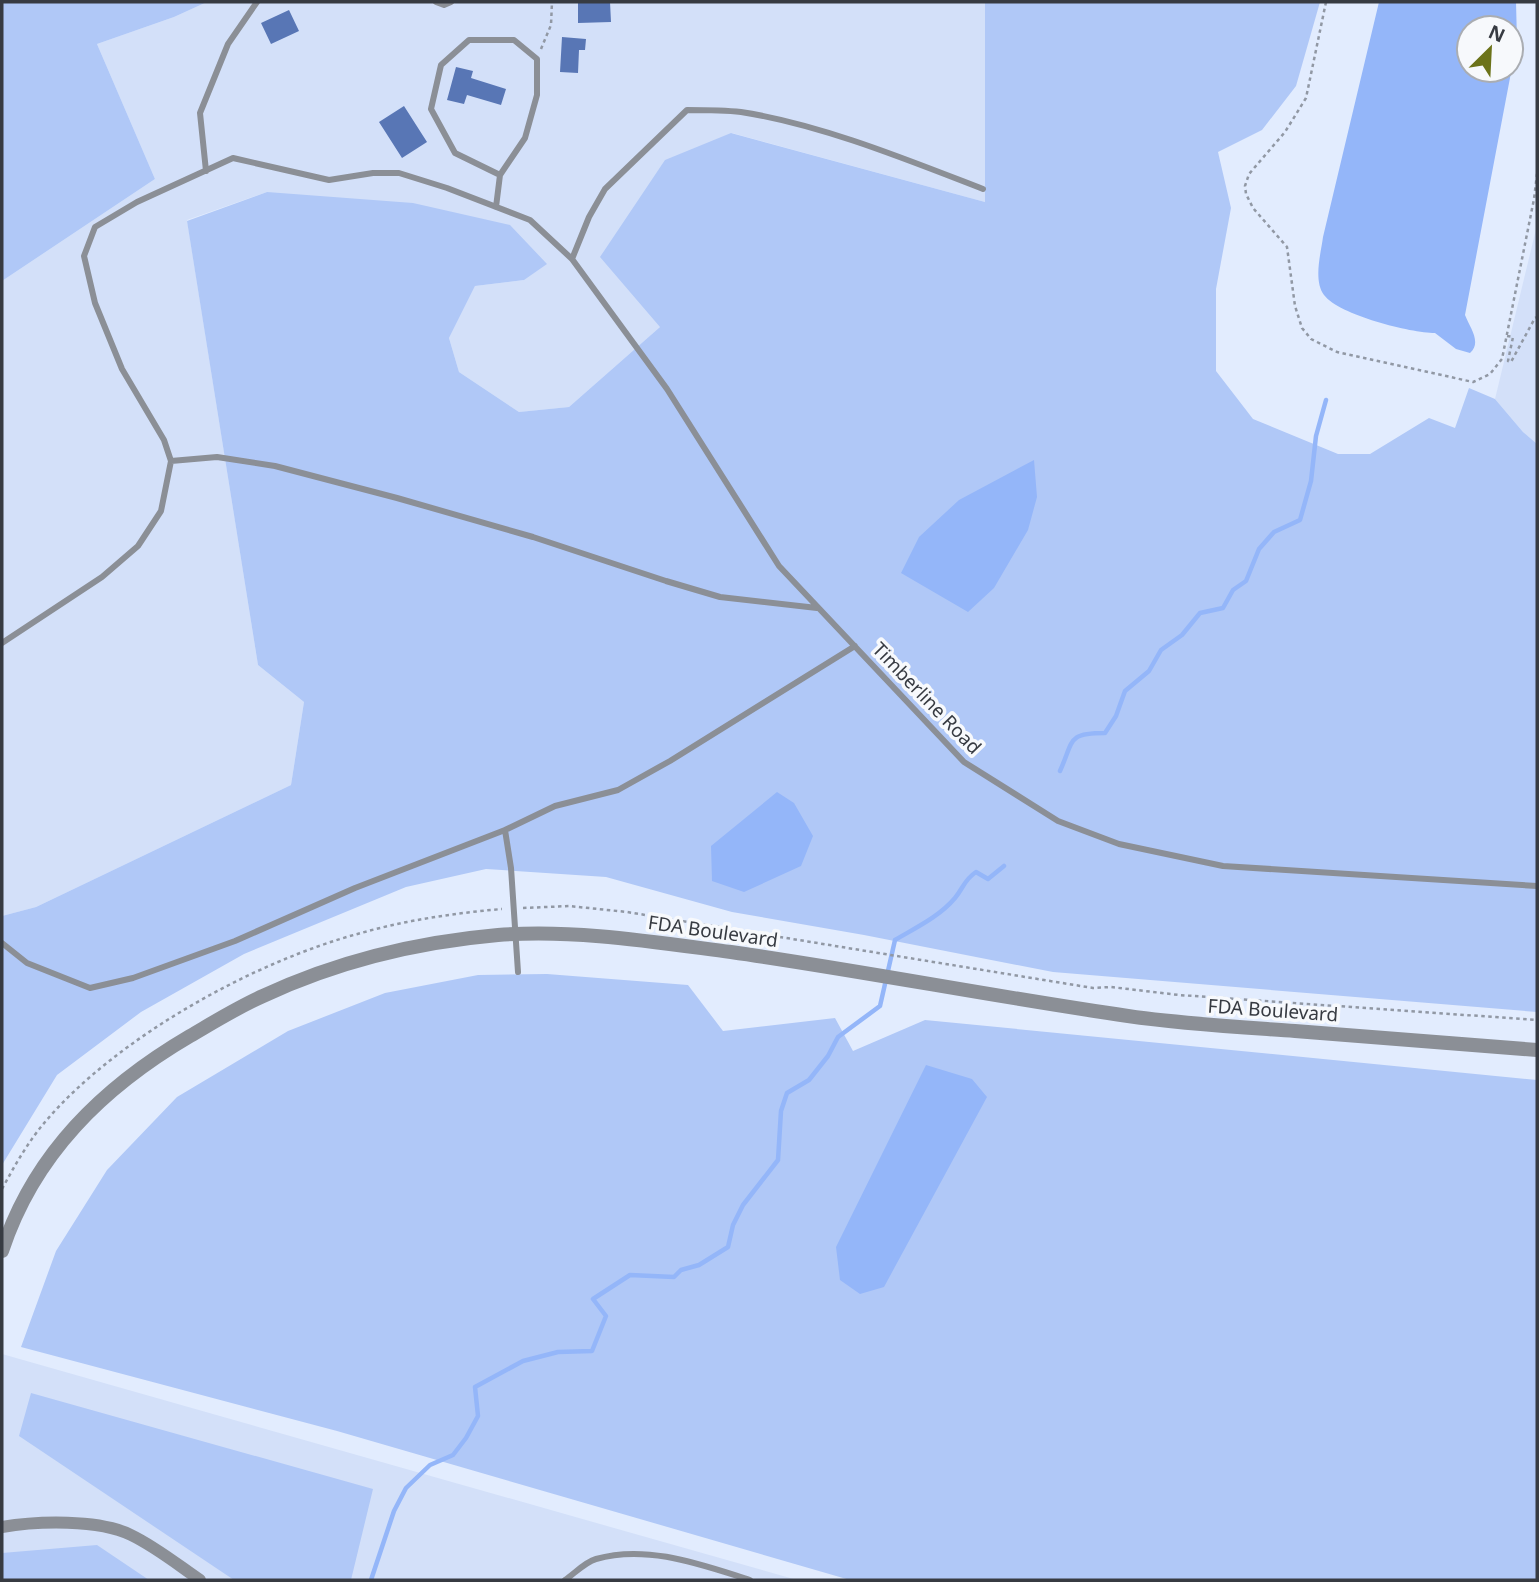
<svg xmlns="http://www.w3.org/2000/svg" width="1539" height="1582" viewBox="0 0 1539 1582" font-family="'Noto Sans',sans-serif">
<rect width="100%" height="100%" fill="#e2ecfe"/>
<path fill="#d3e0f9" d="M207 2H985V202L732 133 660 327 569 407 519 412 459 372 449 338 475 286 524 280 267 192 187 220 258 665 304 702 291 785 36 907 2 916V281L155 179 97 44 174 17Z
M1537 225V444L1523 432 1495 399Z
M2 1354 797 1580H2Z"/>
<path fill="#b0c8f7" d="M2 2H207L174 17 97 44 155 179 2 281Z
M985 2H1320L1296 86 1262 130 1218 152 1231 208 1216 289V371L1253 419 1338 454H1370L1429 418 1455 428 1469 388 1495 399 1523 432 1537 444V1012L1053 972 864 935 732 912 606 877 486 869 406 887 244 954 141 1012 57 1075 2 1165V916L36 907 291 785 304 702 258 665 187 221 267 192 413 203 510 225 547 264 524 280 475 286 449 338 459 372 519 412 569 407 660 327 600 257 665 160 731 133 985 202Z
M547 974 688 985 723 1031 835 1018 853 1051 925 1020 1537 1080V1580H850L337 1431 21 1347 56 1251 107 1170 177 1097 288 1031 385 993 478 975Z
M31 1393 373 1489 351 1580H234L19 1436Z
M97 1545 149 1580H2V1553Z"/>
<path fill="#94b6f9" fill-rule="evenodd" d="M1379 2H1516L1517 41 1465 315C1470 328 1482 342 1470 353L1456 349 1435 333C1411 333 1339 315 1324 295 1313 280 1321 253 1323 237ZM1469 28H1511V70H1469Z
M1034 460 1037 497 1028 530 994 588 968 612 901 573 919 537 959 500Z
M777 792 794 803 813 836 801 866 744 892 712 881 711 846Z
M926 1065 972 1079 987 1097 884 1287 860 1294 840 1280 836 1247Z"/>
<g fill="none" stroke-linecap="round" stroke-linejoin="round">
<path stroke="#94b6f9" stroke-width="4.5" d="M1060 771C1074 740 1067 733 1105 733L1116 716 1125 691 1149 671 1161 650 1182 635 1200 613 1223 608 1233 590 1246 581 1259 549 1274 532 1300 520 1311 481 1316 436 1326 400
M371 1580 394 1511 406 1488 430 1465 453 1455 466 1438 478 1416 475 1387 523 1361 558 1352 592 1351 606 1316 593 1299 630 1275 674 1277 681 1270 699 1265 728 1247 733 1225 743 1205 778 1160 781 1111 787 1093 809 1080 828 1056 838 1037 880 1006 895 940C915 928 939 917 955 898 964 887 964 880 976 872L988 879 1004 866"/>
</g>
<path fill="#5876b5" d="M578 2H610L611 22 578 23Z
M289 10 299 31 271 44 261 23Z
M562 37 586 39 585 50H579L578 73 560 72Z
M456 67 473 71 471 78 506 89 501 105 467 95 464 104 447 100Z
M404 106 427 142 402 158 379 122Z"/>
<g fill="none" stroke-linecap="round" stroke-linejoin="round">
<path stroke="#9198a4" stroke-width="2.5" stroke-dasharray="3.5 3.5" stroke-linecap="butt" d="M1326 2 1306 98 1285 132 1249 174 1245 186 1246 194 1253 208 1287 247 1295 306 1302 328 1311 339 1337 352 1473 382 1490 374 1502 359 1534 199 1537 174
M541 49 551 25 552 2
M1507 336 1513 337 1508 361 1511 362 1535 318 1537 317
M523 908 569 906 627 912 1093 988 1111 987 1179 995 1537 1020
M2 1189C15 1165 28 1142 45 1122 117 1037 255 961 361 933 407 920 455 913 502 909"/>
<path stroke="#8b8f96" stroke-width="6" d="M436 2 444 5 451 2
M206 171 200 113 228 44 257 2
M496 207 500 175 525 138 537 95V59L514 40H469L441 65 431 109 455 153 500 175
M572 259 589 217 605 189 687 110C705 110 723 110 741 112 820 124 908 160 983 189
M171 461 217 457 275 466 397 498 533 537 666 581 720 597 817 608
M2 643 102 577 138 546 161 511 171 461 164 440 122 369 95 303 84 256 95 227 137 202 233 158 329 180 373 173H399L447 188 530 220 572 259 667 389 779 566 964 762 1058 821 1119 844 1223 866 1537 886
M505 830 555 806 618 790 670 761 855 646
M2 943 27 963 90 988 133 978 235 941 355 888 505 830 511 868 518 972
M565 1580C574 1574 585 1562 596 1559 647 1544 702 1565 750 1580"/>
<path stroke="#8b8f96" stroke-width="12" d="M2 1527C37 1521 99 1519 131 1535 156 1547 178 1565 200 1580"/>
<path stroke="#8b8f96" stroke-width="14" d="M2 1251C34 1154 103 1087 190 1036 214 1022 238 1007 263 996 336 962 418 942 498 935 575 929 654 942 731 952 864 971 996 997 1128 1016 1183 1024 1239 1027 1295 1031 1376 1037 1457 1044 1537 1050"/>
</g>
<g text-anchor="middle" dominant-baseline="central" stroke-width="7" stroke-linejoin="round" paint-order="stroke">
<g font-size="19" fill="#373b42" stroke="#f7f9fc">
<text transform="translate(927 698) rotate(46)">Timberline Road</text>
<text transform="translate(713 931) rotate(8)">FDA Boulevard</text>
<text transform="translate(1273 1010) rotate(4)">FDA Boulevard</text>
</g>
</g>
<rect width="1539" height="1582" fill="none" stroke="#373b42" stroke-width="7"/>
<g transform="translate(1490 49) rotate(24)"><circle r="33" fill="#f7f9fc" stroke="#aaadb2" stroke-width="2"/>
<path d="M0-5L12 26L0 18L-12 26Z" fill="#6c731a"/>
<text y="-10" font-size="19" font-weight="bold" text-anchor="middle" fill="#373b42">N</text>
</g>
</svg>
